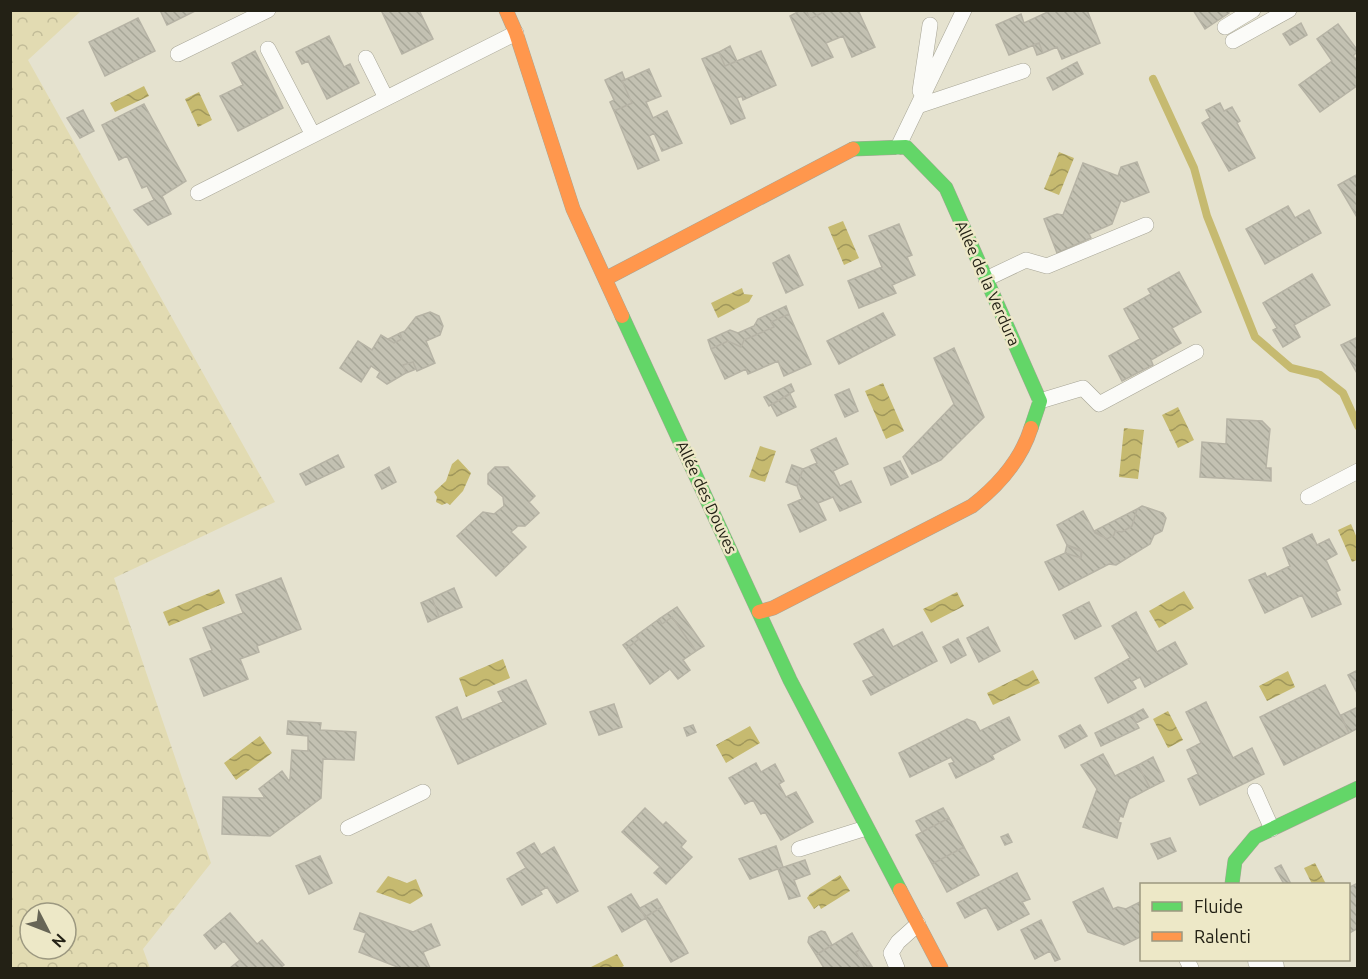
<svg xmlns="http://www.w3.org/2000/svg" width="1368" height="979" viewBox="0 0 1368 979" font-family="Ubuntu,sans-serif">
<defs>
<pattern id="forest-crowns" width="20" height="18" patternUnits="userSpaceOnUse" patternTransform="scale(1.5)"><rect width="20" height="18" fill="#e2dbb2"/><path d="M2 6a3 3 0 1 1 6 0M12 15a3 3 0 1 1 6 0" fill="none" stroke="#c2bc98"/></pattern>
<pattern id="water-waves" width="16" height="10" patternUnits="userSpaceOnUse" patternTransform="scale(1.5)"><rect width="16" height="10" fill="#c6ba70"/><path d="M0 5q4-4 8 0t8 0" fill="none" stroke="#a0975b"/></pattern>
<pattern id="building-back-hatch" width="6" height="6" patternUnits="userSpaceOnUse" patternTransform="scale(1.5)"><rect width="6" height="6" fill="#c3c1b2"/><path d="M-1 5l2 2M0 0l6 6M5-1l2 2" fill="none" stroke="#a7a698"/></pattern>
</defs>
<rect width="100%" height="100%" fill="#e5e2cf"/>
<path fill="url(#forest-crowns)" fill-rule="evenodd" d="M10 11H81L28 60 275 502 114 578 211 863 143 949 150 968H11ZM30 913H66V949H30Z"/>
<path fill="url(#water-waves)" d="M144 86 149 96 115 112 110 103Z
M199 92 212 120 198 127 185 99Z
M1059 152 1074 158 1059 195 1044 189Z
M843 221 859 258 844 265 828 227Z
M742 288 744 294 753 295 749 302 718 318 711 303Z
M883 383 904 431 886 439 865 391Z
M1178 407 1194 440 1178 448 1162 415Z
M1124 428 1144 430 1138 479 1119 477Z
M760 446 776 451 765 482 749 477Z
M458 459 471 473 463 491 450 505 447 503 442 505 436 502 437 497 434 492 446 481 452 464Z
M1351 524 1357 538V560L1352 562 1338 530Z
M219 589 225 603 169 626 163 612Z
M1184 591 1194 608 1159 628 1149 611Z
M957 592 964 606 931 623 923 609Z
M503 659 510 678 466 697 459 678Z
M1033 670 1040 683 993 705 987 693Z
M1288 671 1295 687 1267 701 1259 686Z
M1168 711 1183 740 1168 748 1153 719Z
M750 726 760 743 726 763 716 745Z
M260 736 272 753 236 780 224 763Z
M1315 863 1326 884H1312L1304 868Z
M840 875 850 891 821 909 819 905 814 909 807 898 810 894Z
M388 876 407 883 416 879 423 896 410 904 376 892Z
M617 954 624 966 620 968H589Z"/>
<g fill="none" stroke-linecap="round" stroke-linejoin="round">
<path stroke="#c6ba70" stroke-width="8" d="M1153 79 1194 168 1207 216 1255 337 1291 368 1320 375 1343 393 1358 426"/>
</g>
<path fill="url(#building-back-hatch)" stroke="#b6b3a5" stroke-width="1.5" d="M160 10H197L167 25Z
M381 10H419L433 39 402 54Z
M801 10H806L810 19 828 10H858L875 47 852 57 843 36 826 43 833 57 812 66 790 16Z
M806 10H828L810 19Z
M1052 10H1087L1100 43 1062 59 1057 47 1043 53 1039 43 1009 55 996 25 1021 14 1024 23Z
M1193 10H1228L1229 13 1205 29Z
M138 18 155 51 105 76 89 42Z
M1301 23 1307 35 1290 45 1283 34Z
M1338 24 1358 51 1353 56 1358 61V85L1320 112 1299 85 1332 61 1317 39Z
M329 36 344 67 350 64 359 83 327 99 308 61 302 64 296 52Z
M1039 43 1043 53 1037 55 1033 45Z
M730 46 737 61 725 66 719 52Z
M255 51 283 108 238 131 220 96 243 85 232 63Z
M761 51 776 85 743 100 742 96 737 98 745 118 731 124 702 59 719 52 725 66Z
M1077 62 1083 74 1053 90 1047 78Z
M649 69 661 96 646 102 653 118 667 111 682 143 662 151 654 133 649 136 659 160 638 169 614 111 632 103 622 81Z
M622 72 625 80 622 81 632 103 614 111 610 102 614 100 605 80Z
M1220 103 1224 111 1232 107 1240 121 1237 123 1255 158 1229 171 1202 123 1210 118 1206 110Z
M144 104 186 181 162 196 171 214 148 225 134 210 154 200 147 186 142 188 127 156 119 160 102 125Z
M83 110 94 131 80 138 67 118Z
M1137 162 1149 192 1124 202 1121 200 1112 224 1089 234 1091 238 1057 253 1044 219 1057 214 1063 215 1083 163 1118 176 1121 167Z
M1358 174V219L1338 185Z
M1288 206 1295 218 1309 210 1321 233 1265 264 1246 229Z
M899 224 912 255 907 257 915 275 892 285 896 293 859 308 848 281 882 267 869 236Z
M789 255 803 285 786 293 773 263Z
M1179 272 1201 312 1172 328 1181 343 1151 360 1153 365 1122 381 1109 356 1140 339 1124 309 1151 294 1148 289Z
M1312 274 1330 305 1294 325 1300 337 1283 347 1273 330 1277 328 1263 303Z
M786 306 789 314 771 322 774 327 744 340 741 347 728 341 711 349 708 340 730 330 738 333 754 326 758 319Z
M430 312 439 316 443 326 440 335 426 341 435 363 417 371 413 362 403 365 406 373 387 384 377 377 380 372 371 366 361 382 340 368 358 341 372 350 381 335 394 343 402 339 400 333 405 331 416 317Z
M883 313 895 335 839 364 827 341Z
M789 314 811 364 784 376 778 361 748 374 746 369 725 379 711 349 728 341 741 347 744 340 774 327 771 322Z
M400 333 402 339 394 343 388 339Z
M1358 337V375L1341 345Z
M954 348 984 417 941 460 912 474 903 457 954 404 934 358Z
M413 362 416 369 406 373 403 365Z
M791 384 794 391 769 406 764 397Z
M849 389 858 411 845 417 835 395Z
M790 394 796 407 777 416 771 405Z
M1227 419 1262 421 1270 429 1266 468H1271V481L1200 477 1202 442 1226 444Z
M836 438 848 464 833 471 840 486 851 481 861 502 840 511 833 497 818 503 826 520 800 532 788 505 802 499 797 486 803 469 817 463 811 450Z
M338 455 344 467 306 485 300 474Z
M900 461 908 477 891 485 884 468Z
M792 465 803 469 797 486 786 482Z
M389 467 396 482 382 489 375 475Z
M495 467H508L535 496 529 502 539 513 525 526H518L511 532 526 547 496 576 457 536 483 512 494 514 504 506 503 497 488 484V474Z
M1142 506 1163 513 1166 518 1162 531 1154 535 1150 544 1116 565 1109 564 1059 590 1045 562 1065 553 1081 558 1082 552 1067 545 1057 525 1083 511 1095 533 1107 539 1114 535 1115 531 1122 532 1132 526 1137 509Z
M1137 509 1132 526 1122 532 1115 531 1114 535 1107 539 1094 531Z
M1312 534 1317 545 1329 539 1337 554 1326 560 1340 590 1336 592 1341 604 1312 617 1302 595 1265 613 1249 580 1265 573 1267 577 1290 566 1283 548Z
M1067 545 1081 550V558L1065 553Z
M281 578 301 629 257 646 259 652 240 659 248 679 204 696 190 659 212 650 203 628 243 613 236 595Z
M454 588 462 607 439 617 432 598Z
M432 598 439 617 428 622 421 603Z
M1089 602 1101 626 1075 639 1063 615Z
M677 607 704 646 696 651 672 617 662 624 659 619Z
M1136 612 1157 652 1175 642 1187 664 1145 687 1140 677 1132 681 1136 688 1108 703 1095 678 1130 658 1112 626Z
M672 617 696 651 683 660 690 670 678 679 670 669 650 684 626 649 639 639 637 635 659 619 662 624Z
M988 627 1000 651 979 662 967 638Z
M883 629 893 647 922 632 937 661 871 695 863 681 874 676 854 644Z
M637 635 639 639 626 649 623 645Z
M958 639 966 655 951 663 943 647Z
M1358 670V695L1348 675Z
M526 680 546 724 458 764 436 717 457 707 462 720 503 702 498 692Z
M1325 685 1349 733 1284 765 1260 717Z
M1206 702 1233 758 1252 748 1264 774 1200 805 1188 779 1198 774 1187 750 1201 743 1186 712Z
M614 704 622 727 599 735 590 712Z
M1358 707V728L1349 733 1341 715Z
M1143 709 1148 717 1136 723 1132 715Z
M1132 715 1139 728 1101 746 1095 733Z
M1009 717 1020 740 992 755 994 759 956 778 949 764 954 762 951 757 910 777 899 753 967 719 975 722 980 731Z
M288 721 321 723 320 730 356 732 354 760 323 759 321 798 270 836 222 834 223 797 265 798 259 789 282 771 289 781 290 779 292 750 308 751V736L287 734Z
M693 725 696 732 687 736 684 728Z
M1080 725 1087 736 1065 748 1059 736Z
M1103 754 1115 776 1138 765 1150 788 1129 799 1123 817 1120 816 1118 822 1121 823 1117 838 1083 827 1097 789 1081 765Z
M1153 757 1164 781 1150 788 1138 765Z
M756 763 761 772 775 764 784 781 779 784 786 797 796 792 813 822 781 840 765 812 761 814 753 800 745 804 729 778Z
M645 808 663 825 666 822 686 841 681 847 692 857 666 884 654 873 660 867 622 832Z
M943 808 949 818 922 832 916 821Z
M949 818 964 847 932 864 916 835Z
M1008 834 1012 842 1005 845 1001 837Z
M1170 838 1176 851 1158 859 1151 844Z
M534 843 541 855 554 847 578 891 557 903 547 887 540 891 542 894 522 905 507 879 526 868 517 853Z
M776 846 783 867 750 879 739 859Z
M964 847 979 875 947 892 932 864Z
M320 856 332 883 309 894 296 866Z
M805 860 810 874 794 880 800 896 789 899 778 869Z
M1281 865 1291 884H1284L1275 868Z
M1017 873 1030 899 1022 902 1029 914 998 930 986 907 965 918 957 903Z
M1358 883V928L1348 934V888Z
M1103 888 1113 909 1118 907 1126 909 1142 901V936L1124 945 1088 932 1073 902Z
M631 894 646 918 622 932 608 907Z
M657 899 662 907 645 917 640 908Z
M662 907 688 953 671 962 645 917Z
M230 913 257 944 262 940 284 965 280 968H230L240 960 224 941 215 949 204 935Z
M360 913 413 932 431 924 440 945 423 952 430 968H400L359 952 366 933 354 929Z
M1041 920 1060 959 1055 961 1050 951 1035 959 1021 930Z
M821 931 825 932 832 945 816 955 808 942 809 937Z
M852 933 861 949 856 952 865 968 871 965 873 968H824L816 955Z
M861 949 871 965 865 968 856 952Z"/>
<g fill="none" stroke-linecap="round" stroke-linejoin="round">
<defs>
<path id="lane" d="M1225 27 1253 10
M1233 41 1289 10
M268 49 313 135
M178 54 268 10
M366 58 386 98
M920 91 930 25
M918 106 1023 71
M898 147 964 10
M198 193 516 33
M986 279 1026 260 1047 266 1146 225
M1040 401 1083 388 1099 404 1196 352
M1308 497 1358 471
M1255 791 1272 829
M348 828 423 792
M799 849 866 828
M1187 960 1191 968
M897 968 891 953 898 942 918 924"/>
<path id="street" d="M1264 960 1268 968"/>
<path id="fast" d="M853 149 906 147 946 188 1040 401 1031 428
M622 316 790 680 900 890
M1232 884 1235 861 1255 837 1358 788"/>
<path id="slow" d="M506 10 516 33 573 209 622 316
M605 279 853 149
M759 612 773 608 972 506C999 485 1021 460 1031 428
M900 890 941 968"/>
</defs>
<use href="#lane" stroke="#a7a596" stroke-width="16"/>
<use href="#street" stroke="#a7a596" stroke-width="33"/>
<use href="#fast" stroke="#a7a596" stroke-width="15"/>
<use href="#slow" stroke="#a7a596" stroke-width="15"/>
<use href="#lane" stroke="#fbfbf8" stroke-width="15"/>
<use href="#street" stroke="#fbfbf8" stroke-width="32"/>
<use href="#fast" stroke="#63d668" stroke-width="14"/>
<use href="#slow" stroke="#ff974d" stroke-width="14"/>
</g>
<g text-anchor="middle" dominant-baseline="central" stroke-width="5" stroke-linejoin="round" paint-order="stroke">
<g font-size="16" fill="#232115" stroke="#ede8c7">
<text transform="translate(988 283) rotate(66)">Allée de la Verdura</text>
<text transform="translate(707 497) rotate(65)">Allée des Douves</text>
</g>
</g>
<rect width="1368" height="979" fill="none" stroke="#232115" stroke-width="24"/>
<rect x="1140" y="883" width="210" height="78" fill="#ede8c7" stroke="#9c9880" stroke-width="1.5"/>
<rect x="1152" y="902" width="30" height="9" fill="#63d668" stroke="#9c9880" stroke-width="1.5"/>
<text x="1194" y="913" font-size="18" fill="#232115">Fluide</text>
<rect x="1152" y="932" width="30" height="9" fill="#ff974d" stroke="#9c9880" stroke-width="1.5"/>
<text x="1194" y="943" font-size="18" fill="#232115">Ralenti</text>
<g transform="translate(48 931) rotate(132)"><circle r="28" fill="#ede8c7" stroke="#9c9880" stroke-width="1.5"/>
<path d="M0-4.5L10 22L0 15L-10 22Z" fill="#676556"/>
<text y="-9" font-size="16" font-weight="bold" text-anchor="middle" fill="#232115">N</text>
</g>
</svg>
